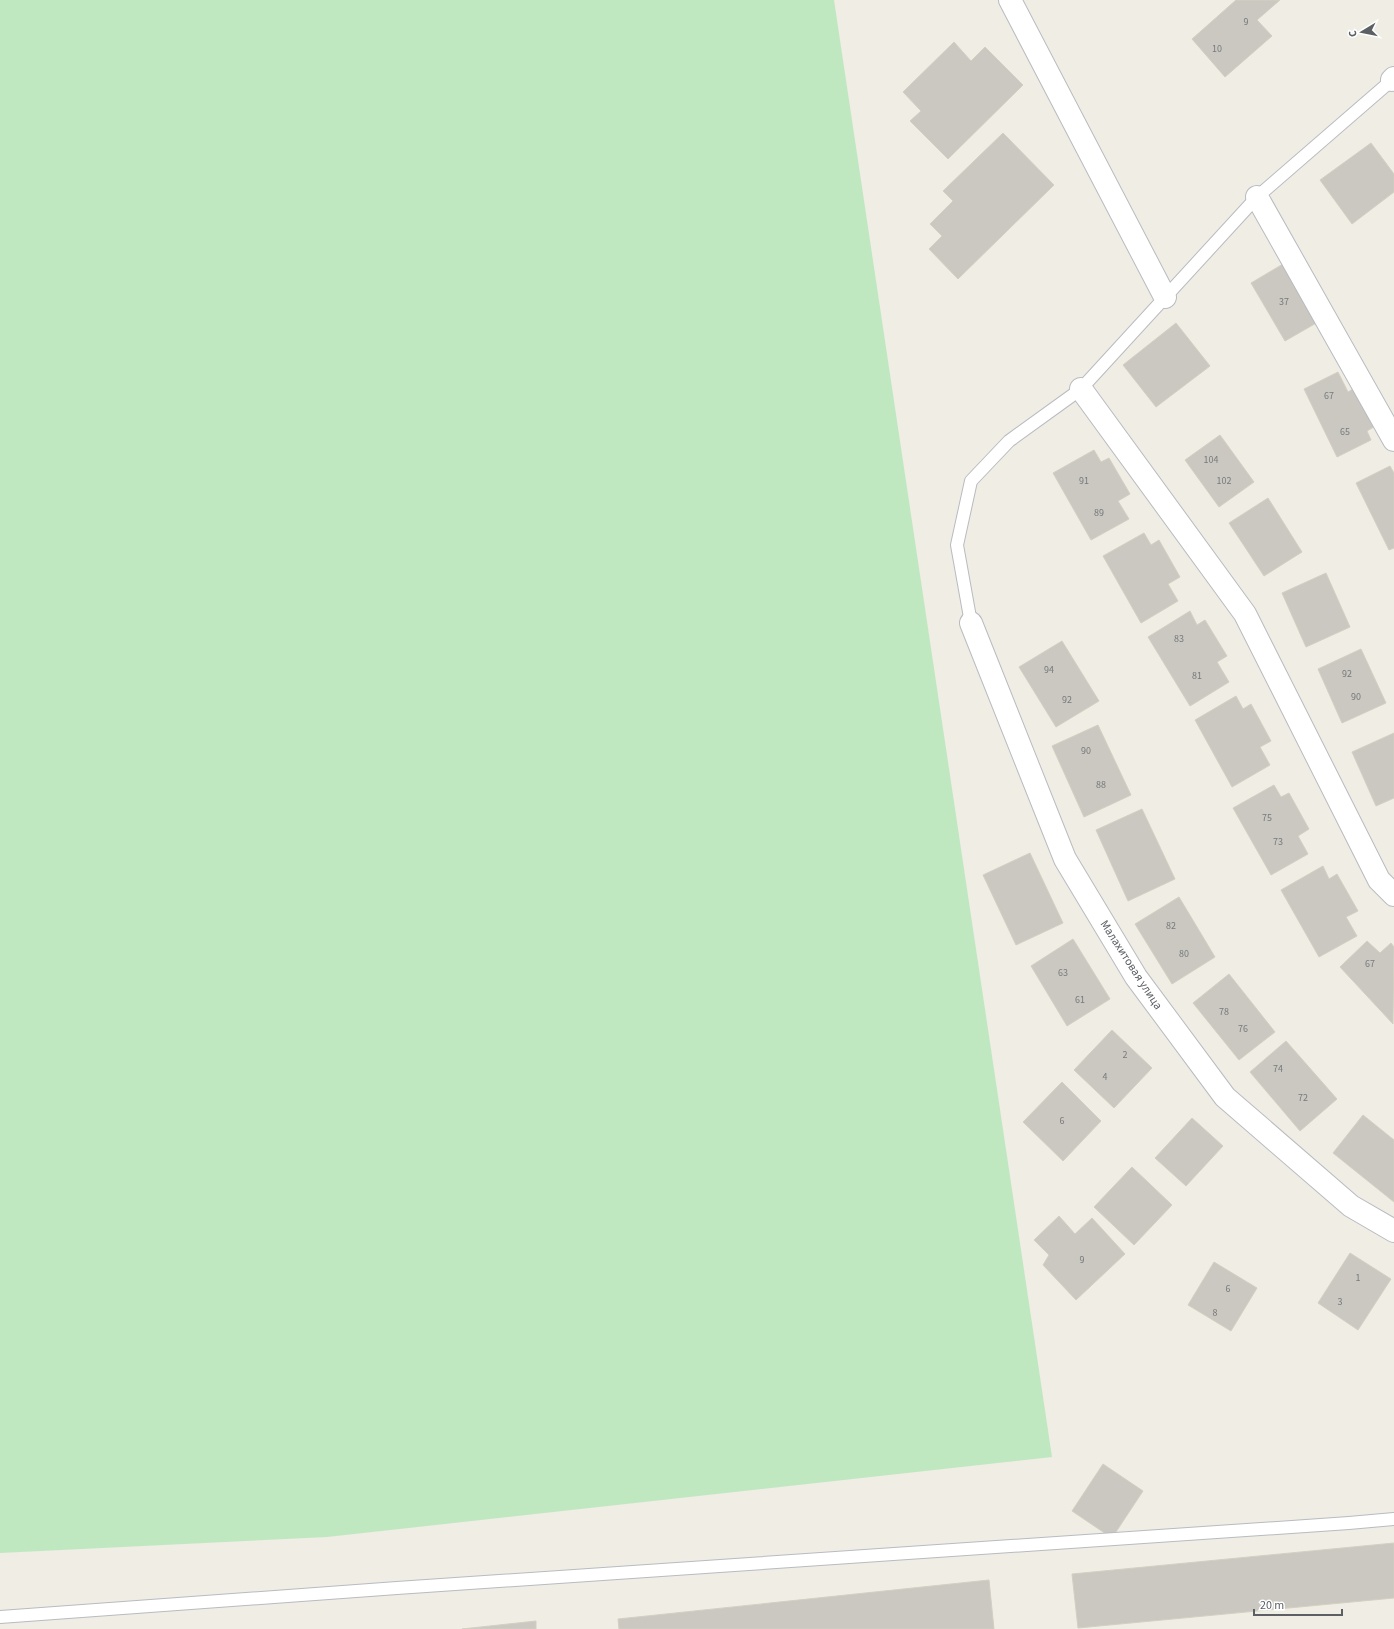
<svg xmlns="http://www.w3.org/2000/svg" width="1394" height="1629" viewBox="0 0 1394 1629" font-family="'Source Sans 3',sans-serif">
<rect width="100%" height="100%" fill="#efede4"/>
<path fill="#bfe8c1" d="M0 0H834L1052 1457 327 1537 0 1553Z"/>
<path fill="#cac8c1" stroke="#d4cfc2" d="M1236 0H1280L1257 20 1272 36 1225 77 1192 39Z
M954 42 971 61 985 47 1023 85 948 159 910 121 921 111 903 92Z
M1003 133 1054 185 958 279 929 249 942 236 930 224 953 201 943 191Z
M1371 143 1394 174V192L1352 224 1320 180Z
M1283 264 1318 322 1285 341 1251 283Z
M1176 323 1210 366 1156 407 1123 365Z
M1338 372 1348 392 1358 386 1377 425 1367 431 1371 440 1337 457 1304 389Z
M1220 435 1254 482 1219 507 1185 460Z
M1094 450 1101 462 1109 458 1130 494 1118 501 1129 519 1091 540 1053 473Z
M1390 466 1394 473V548L1389 550 1356 483Z
M1268 498 1302 552 1264 576 1229 523Z
M1144 533 1151 545 1159 540 1180 577 1168 584 1178 601 1141 623 1103 556Z
M1326 573 1350 627 1306 647 1282 593Z
M1190 611 1197 625 1205 620 1227 656 1217 662 1229 682 1190 706 1148 637Z
M1062 641 1099 701 1056 727 1019 667Z
M1361 649 1386 703 1342 723 1318 669Z
M1236 696 1243 709 1251 704 1271 741 1260 747 1270 765 1232 787 1195 720Z
M1098 725 1131 795 1084 817 1052 746Z
M1394 733V798L1376 806 1352 752Z
M1274 785 1281 797 1289 793 1309 829 1298 836 1308 854 1271 875 1233 808Z
M1142 809 1175 879 1128 901 1096 830Z
M1030 853 1063 923 1016 945 983 875Z
M1323 866 1329 879 1337 874 1358 911 1346 917 1357 936 1319 957 1281 890Z
M1179 897 1215 957 1172 984 1135 924Z
M1073 939 1110 999 1067 1026 1031 966Z
M1367 941 1380 953 1391 943 1394 947 1393 1024 1340 967Z
M1229 974 1275 1032 1239 1060 1193 1003Z
M1112 1030 1152 1068 1114 1108 1074 1070Z
M1286 1041 1337 1099 1300 1131 1250 1072Z
M1062 1082 1101 1121 1063 1161 1023 1122Z
M1363 1115 1394 1140V1202L1333 1153Z
M1192 1118 1223 1146 1186 1186 1155 1158Z
M1132 1167 1172 1205 1134 1245 1094 1207Z
M1059 1216 1075 1234 1092 1218 1125 1254 1076 1300 1043 1265 1049 1255 1034 1240Z
M1350 1253 1391 1279 1358 1330 1318 1303Z
M1214 1262 1257 1288 1231 1331 1188 1305Z
M1103 1464 1143 1491 1112 1538 1072 1511Z
M1394 1543V1598L1078 1628 1072 1574Z
M989 1580 994 1629H619L618 1619Z
M536 1621V1629H462Z"/>
<g fill="none" stroke-linecap="round" stroke-linejoin="round">
<defs>
<path id="lane" d="M971 623 957 545 971 481 1009 441 1081 389 1257 197 1392 80
M0 1617 397 1588 1349 1523 1394 1519"/>
<path id="street" d="M1010 0 1165 297
M1392 80 1394 78
M1257 197 1394 440
M1081 389 1245 614 1379 880 1394 895
M971 623 1065 859 1136 977 1225 1097 1351 1206 1394 1231"/>
</defs>
<use href="#lane" stroke="#b9bbc0" stroke-width="14"/>
<use href="#street" stroke="#b9bbc0" stroke-width="24"/>
<use href="#lane" stroke="#fff" stroke-width="12"/>
<use href="#street" stroke="#fff" stroke-width="22"/>
</g>
<g text-anchor="middle" dominant-baseline="central" stroke-width="3.5" stroke-linejoin="round" paint-order="stroke">
<g font-size="10" fill="#787a7c">
<text x="1246" y="22">9</text>
<text x="1217" y="49">10</text>
<text x="1284" y="302">37</text>
<text x="1329" y="396">67</text>
<text x="1345" y="432">65</text>
<text x="1211" y="460">104</text>
<text x="1084" y="481">91</text>
<text x="1224" y="481">102</text>
<text x="1099" y="513">89</text>
<text x="1179" y="639">83</text>
<text x="1049" y="670">94</text>
<text x="1347" y="674">92</text>
<text x="1197" y="676">81</text>
<text x="1356" y="697">90</text>
<text x="1067" y="700">92</text>
<text x="1086" y="751">90</text>
<text x="1101" y="785">88</text>
<text x="1267" y="818">75</text>
<text x="1278" y="842">73</text>
<text x="1171" y="926">82</text>
<text x="1184" y="954">80</text>
<text x="1370" y="964">67</text>
<text x="1063" y="973">63</text>
<text x="1080" y="1000">61</text>
<text x="1224" y="1012">78</text>
<text x="1243" y="1029">76</text>
<text x="1125" y="1055">2</text>
<text x="1278" y="1069">74</text>
<text x="1105" y="1077">4</text>
<text x="1303" y="1098">72</text>
<text x="1062" y="1121">6</text>
<text x="1082" y="1260">9</text>
<text x="1358" y="1278">1</text>
<text x="1228" y="1289">6</text>
<text x="1340" y="1302">3</text>
<text x="1215" y="1313">8</text>
</g>
<g font-size="12" fill="#5c6065" stroke="#fff">
<text transform="translate(1131 965) rotate(57)">Малахитовая улица</text>
</g>
</g>
<g transform="translate(1362 32) rotate(260)" stroke="#ffffff" stroke-width="3" paint-order="stroke">
<path d="M0-3L7 15L0 10L-7 15Z" fill="#5c6065"/>
<text y="-6" font-size="11" font-weight="bold" text-anchor="middle" fill="#5c6065">С</text>
</g>
<path d="M1254 1609v6h88v-6" fill="none" stroke="#5c6065" stroke-width="2"/>
<text x="1260" y="1609" font-size="12" fill="#5c6065" stroke="#ffffff" stroke-width="3" paint-order="stroke">20 m</text>
</svg>
